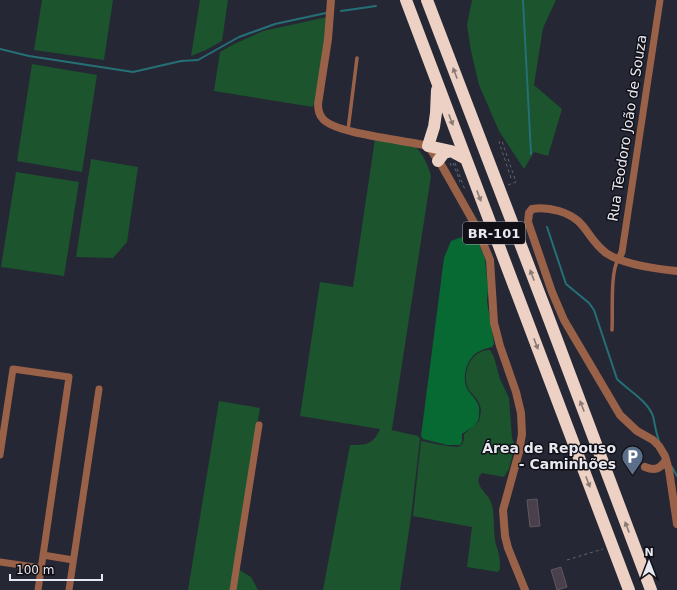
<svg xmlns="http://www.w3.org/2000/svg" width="677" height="590" viewBox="0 0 677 590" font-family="'DejaVu Sans',sans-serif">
<rect width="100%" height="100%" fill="#262734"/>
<path fill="#1b542d" d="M42 0H113L104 60 34 50Z
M200 0H228L222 41 206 50 191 56Z
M472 0H556L543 28 534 85 562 109 548 156 534 152 524 169 499 131 479 85 471 51 467 25Z
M327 17V25L316 92 313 107 214 91 220 52 232 45 263 31Z
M32 64 97 75 82 172 17 161Z
M375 139 415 146C423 154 428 165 431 176L392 429 391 430 418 436 420 439 411 517 400 590H323L350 445C366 445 373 445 380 429L300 416 320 282 353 287Z
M91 159 138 167 127 242 113 258 76 257Z
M16 172 79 182 64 276 1 267Z
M490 350 494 357 500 379 509 398 512 438 515 446 509 469 504 477 482 473C471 484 488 493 491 502 495 513 493 527 495 539 495 543 497 547 498 551 500 557 500 563 500 569L498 572 467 567 472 527 413 516 421 441C428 442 456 449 460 446 464 444 464 438 464 434L479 421C480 416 482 410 480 406 478 397 470 394 467 386 462 370 473 349 490 350Z
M219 401 260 408 230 590H188Z
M238 569 251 577 258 590H235Z"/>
<path fill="#066a32" d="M473 234 477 239 485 259 488 288 487 301 494 344 492 347C488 348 483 349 480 351 468 356 462 374 466 386 470 397 481 400 479 413 479 416 479 420 477 422 474 427 467 430 462 434V442L460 445H447L423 439 421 436 444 258 451 241 459 238Z"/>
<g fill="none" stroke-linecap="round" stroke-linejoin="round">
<path stroke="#257077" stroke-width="2" d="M523 0 531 154
M341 11 376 6
M0 49 29 56 133 72 181 61 198 60 239 37 275 24 326 13
M547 227 566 284 589 303 594 310 617 379C629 391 647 400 653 416 655 425 656 433 659 441
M672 467 677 476"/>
</g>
<path fill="#49404c" stroke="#615663" d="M537 499 540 526 530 527 527 500Z
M561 567 567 587 557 590 551 570Z"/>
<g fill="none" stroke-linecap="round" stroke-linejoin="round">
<path stroke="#636470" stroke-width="1" stroke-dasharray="3 3" stroke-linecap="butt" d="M450 163 452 168
M453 163 460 181 459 182
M455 163 465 190
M508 185 516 182 502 141 499 142 511 178
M567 560 603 549"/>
<path stroke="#996148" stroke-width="3.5" d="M348 130 357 58
M612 330C613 315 610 272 618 260"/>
<path stroke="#996148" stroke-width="7" d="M619 259 622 252 660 0
M0 455 13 369 69 377 38 590
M43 555 73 560
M0 562 41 568
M69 590 99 389
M233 590 259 425"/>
<path stroke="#996148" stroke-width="8" d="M331 0 328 39 318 104C318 109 319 115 323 119 336 134 405 140 428 146L442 166 477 228 490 260 494 323 500 346 516 392 521 413 522 434 519 452 503 510 505 536 508 548 525 590
M645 467C655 471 660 469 666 460
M677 524 669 470 665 456 659 446 653 440 637 431 620 415 564 320 552 292 528 222 529 213 532 209C542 207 549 208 559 211 588 220 585 237 606 253 624 265 656 269 677 271"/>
<path stroke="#edd1c4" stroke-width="12" d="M406 0 629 590
M427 0 546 311 651 590
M437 90 436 113 434 127 428 146 451 151 466 159
M438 161 444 153 451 151"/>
</g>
<defs><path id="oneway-solid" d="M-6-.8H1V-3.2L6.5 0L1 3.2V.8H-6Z"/></defs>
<g fill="#8a7a76">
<use href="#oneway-solid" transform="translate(455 73) rotate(-111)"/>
<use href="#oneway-solid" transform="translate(451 120) rotate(69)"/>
<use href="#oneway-solid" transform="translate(479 196) rotate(69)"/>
<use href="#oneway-solid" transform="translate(532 275) rotate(-111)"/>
<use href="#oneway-solid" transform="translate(536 344) rotate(69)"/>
<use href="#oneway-solid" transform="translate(582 406) rotate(-111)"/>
<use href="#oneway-solid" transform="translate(588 482) rotate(69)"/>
<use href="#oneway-solid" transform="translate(627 527) rotate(-111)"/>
</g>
<defs>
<symbol id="parking-pin" viewBox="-11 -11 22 30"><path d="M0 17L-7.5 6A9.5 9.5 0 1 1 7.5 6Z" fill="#5c6f8a" stroke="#101016"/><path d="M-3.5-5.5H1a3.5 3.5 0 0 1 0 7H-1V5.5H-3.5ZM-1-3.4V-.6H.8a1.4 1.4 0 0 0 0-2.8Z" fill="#fff"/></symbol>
</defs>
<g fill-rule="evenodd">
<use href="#parking-pin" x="620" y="444" width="25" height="34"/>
</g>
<g text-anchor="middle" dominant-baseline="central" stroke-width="3" stroke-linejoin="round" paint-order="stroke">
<rect fill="#101016" stroke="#a6a7af" stroke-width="1" x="463" y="222" width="62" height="22" rx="3"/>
<g font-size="13" font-weight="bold" fill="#e7e8f1">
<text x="494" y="233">BR-101</text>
</g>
<g font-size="14" fill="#e7e8f1" stroke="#101016">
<text transform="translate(627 128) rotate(-81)">Rua Teodoro João de Souza</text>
</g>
<g font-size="14" font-weight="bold" fill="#e7e8f1" stroke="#101016" text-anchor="end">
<text x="616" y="448">Área de Repouso<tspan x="616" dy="16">- Caminhões</tspan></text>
</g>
</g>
<g transform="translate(649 562)" stroke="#101016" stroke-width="3" paint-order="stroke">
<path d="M0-3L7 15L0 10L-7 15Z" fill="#e7e8f1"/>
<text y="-6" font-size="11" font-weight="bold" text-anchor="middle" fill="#e7e8f1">N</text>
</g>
<path d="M10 574v6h92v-6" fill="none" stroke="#e7e8f1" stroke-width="2"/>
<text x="16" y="574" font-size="12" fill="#e7e8f1" stroke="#101016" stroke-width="3" paint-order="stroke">100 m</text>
</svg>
